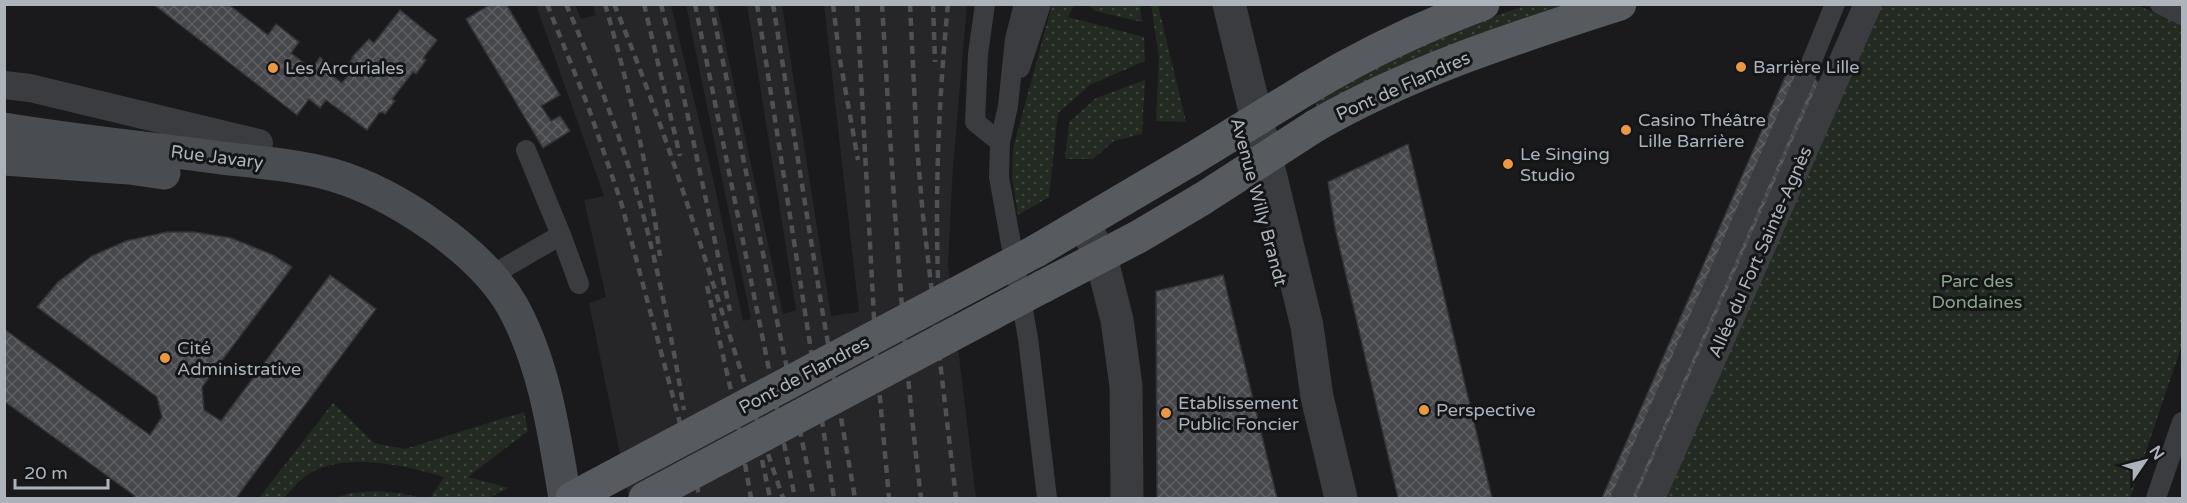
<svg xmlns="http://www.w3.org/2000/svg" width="2187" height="503" viewBox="0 0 2187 503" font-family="'Varela Round',sans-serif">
<defs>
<pattern id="grass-dots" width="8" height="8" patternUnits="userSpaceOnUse" patternTransform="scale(1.5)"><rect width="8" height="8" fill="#222a22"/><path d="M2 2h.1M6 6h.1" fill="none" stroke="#3f4640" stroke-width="1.8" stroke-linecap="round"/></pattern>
<pattern id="building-cross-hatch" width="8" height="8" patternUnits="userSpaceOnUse" patternTransform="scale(1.5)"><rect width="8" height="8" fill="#47484c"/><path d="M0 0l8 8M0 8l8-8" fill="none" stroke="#5f6064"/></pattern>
</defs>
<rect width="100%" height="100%" fill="#1a1a1c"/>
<path fill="#262629" d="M536 5H575L581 19 596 15 593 5H671L713 178 743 321 751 319 686 5H717L783 314 796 310 747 5H782L831 316 859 312 824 5H967L953 167 948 264 976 498H629L589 303 606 297 584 200 604 196Z"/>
<path fill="url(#grass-dots)" d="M1088 4 1140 5 1142 22 1095 11Z
M1052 5H1074L1068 17 1144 37 1145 61 1090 85 1058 113 1049 197 1018 215 1012 178 1013 148Z
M1151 5H1158L1186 122 1156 121 1159 57Z
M1526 5H1564L1402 68 1319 110 1314 101 1334 88 1454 31Z
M1878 5H2137L2182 25V345L2130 498H1660Z
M1145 80 1142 134 1114 141 1093 159H1065L1069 122 1096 98Z
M333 403 374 443 405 449 524 412 528 431 468 477 509 488 488 498H430L444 477C405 465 338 450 303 478 296 484 290 492 284 498H259Z
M375 491 400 493 422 498H334L350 493Z"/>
<path fill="url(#building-cross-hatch)" stroke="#343438" stroke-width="1.5" d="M153 4H228L268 35 276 24 299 42 291 53 312 69 320 57 332 67 328 72 342 83 354 68 348 64 353 58 352 57 369 39 374 43 400 10 437 40 423 58 426 60 416 74 413 72 392 99 395 101 385 114 382 112 379 113 367 130 326 100 320 108 309 99 297 115Z
M491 4H506L560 95 541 106 551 121 560 116 570 131 543 148 466 19Z
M1792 61 1822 85 1639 498H1602Z
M1408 144 1492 498H1398L1335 228 1328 182Z
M167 232H194L231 238 273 255 292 267 202 387 204 410 221 421 330 275 376 309 236 498H133L135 496 4 401V329L150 435 162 417 157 397 37 307 58 282 92 256 126 241Z
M1223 275 1277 498H1157L1156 291Z"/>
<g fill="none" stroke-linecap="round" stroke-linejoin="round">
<path stroke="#3b3c40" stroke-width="20" d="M985 4 978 54 975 122 1000 142
M1024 4 1015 39 1008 106 1000 142 999 177 1028 338 1047 498
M2160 4 2182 15
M1020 68 1041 4
M561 235 579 284
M490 276 561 235 526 150
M1621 498 1807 73 1835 4
M2156 498 2182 422"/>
<path stroke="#3b3c40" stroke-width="28" d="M4 85 30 88 259 143
M1651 498 1868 4"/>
<path stroke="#3b3c40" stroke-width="33" d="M1229 4 1307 326 1317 397 1341 498
M1084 224 1101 257 1117 320 1126 386 1127 498"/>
<path stroke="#494c50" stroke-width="33" d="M4 129C76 141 149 148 221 158 257 162 297 165 333 175 394 193 481 250 513 307 545 366 554 433 565 498
M4 159 129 168 164 173"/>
<path stroke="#575a5f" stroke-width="33" d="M1308 88C1364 54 1421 27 1483 4
M1315 126C1410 71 1515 38 1620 4
M1036 251 1192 159
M1042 287 1138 237 1202 199"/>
<path stroke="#4e5155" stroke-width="4.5" stroke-dasharray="8 6" stroke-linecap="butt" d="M547 4 588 106 621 202 700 498
M566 4C596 73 623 142 643 214 660 278 673 344 684 410
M605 4C629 87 649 171 660 256
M614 4C681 165 726 334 783 498
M644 4 680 156
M661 4 682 89 730 311
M695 4 795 498
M711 4 814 498
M757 4 834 498
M773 4 822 309 855 498
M833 4 839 54 858 160
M857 4 876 354 889 498
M882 4C892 169 901 334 921 498
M910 4 917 147 923 216 956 498
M933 4 935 62
M938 278C935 186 939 96 948 4
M707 286 735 408 751 498
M762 460 770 498"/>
<path stroke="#575a5f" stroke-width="33" d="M1192 159 1308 88
M1202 199 1315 126
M572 498 1036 251
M645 498 1042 287"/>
</g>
<g fill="#ea9843" stroke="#141517" stroke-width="2">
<circle cx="1741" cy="67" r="6"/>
<circle cx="273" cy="68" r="6"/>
<circle cx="1626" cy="130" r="6"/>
<circle cx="1508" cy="164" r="6"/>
<circle cx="165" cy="358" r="6"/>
<circle cx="1424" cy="410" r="6"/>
<circle cx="1166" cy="413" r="6"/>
</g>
<g text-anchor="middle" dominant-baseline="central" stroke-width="6" stroke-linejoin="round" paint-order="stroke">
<g font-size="18" fill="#adb3bb" stroke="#141517" text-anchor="start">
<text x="1753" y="67">Barrière Lille</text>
<text x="285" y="68">Les Arcuriales</text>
<text x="1638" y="120">Casino Théâtre<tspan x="1638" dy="21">Lille Barrière</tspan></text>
<text x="1520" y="154">Le Singing<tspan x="1520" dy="21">Studio</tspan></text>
<text x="177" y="348">Cité<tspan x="177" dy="21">Administrative</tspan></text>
<text x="1178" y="403">Etablissement<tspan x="1178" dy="21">Public Foncier</tspan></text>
<text x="1436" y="410">Perspective</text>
</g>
<g font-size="18" fill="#adb3bb" stroke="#141517">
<text transform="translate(1403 86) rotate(-24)">Pont de Flandres</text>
<text transform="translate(217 157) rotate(7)">Rue Javary</text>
<text transform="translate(1259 202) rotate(75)">Avenue Willy Brandt</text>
<text transform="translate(1760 252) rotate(-66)">Allée du Fort Sainte-Agnès</text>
<text transform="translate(804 375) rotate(-28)">Pont de Flandres</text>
</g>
<g font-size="18" fill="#88a485" stroke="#141517">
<text x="1977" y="281">Parc des<tspan x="1977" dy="21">Dondaines</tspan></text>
</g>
</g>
<rect width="2187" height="503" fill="none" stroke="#adb3bb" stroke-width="12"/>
<g transform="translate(2145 461) rotate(55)" stroke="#141517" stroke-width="4.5" paint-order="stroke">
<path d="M0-4.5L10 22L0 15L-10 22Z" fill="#adb3bb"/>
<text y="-9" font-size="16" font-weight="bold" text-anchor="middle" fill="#adb3bb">N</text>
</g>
<path d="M15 479v9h93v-9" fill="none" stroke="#adb3bb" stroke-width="3"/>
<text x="24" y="479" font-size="18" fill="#adb3bb" stroke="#141517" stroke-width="4.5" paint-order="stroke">20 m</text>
</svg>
